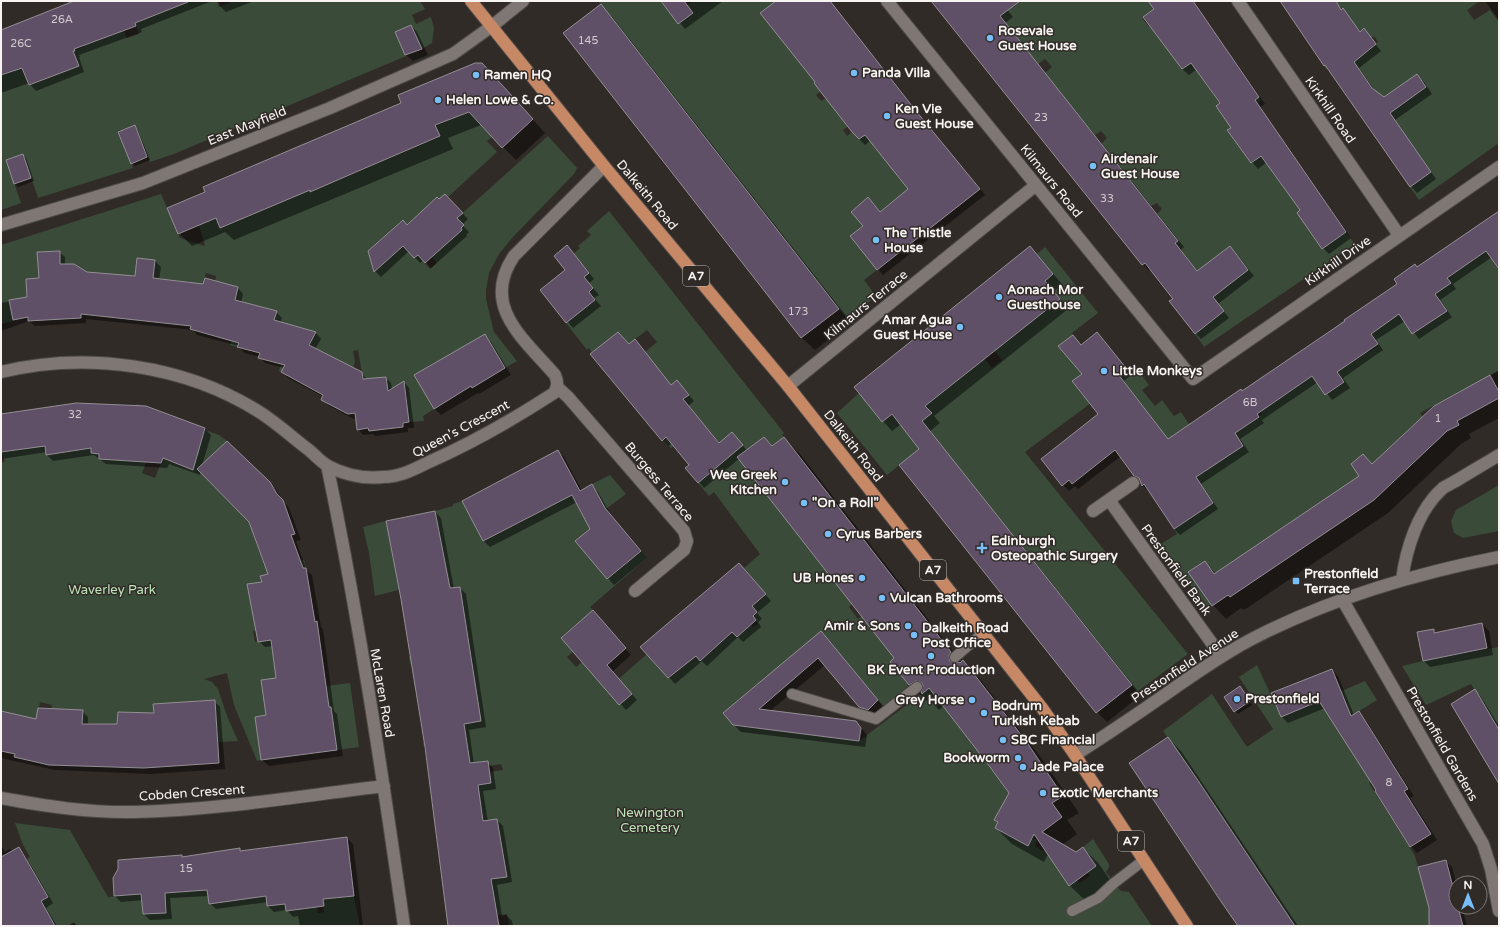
<svg xmlns="http://www.w3.org/2000/svg" width="1500" height="927" viewBox="0 0 1500 927" font-family="'Varela Round',sans-serif">
<rect width="100%" height="100%" fill="#312b28"/>
<path fill="#3a4b39" fill-rule="evenodd" d="M71 1 87 44 106 1H112L127 38 139 34 135 23 185 3 184 1H217L219 7 233 1H420L425 9 412 15 416 24 431 17 434 28 432 43 422 49 411 25 395 32 406 56 174 154 150 162 135 125 118 131 133 168 38 198 23 154 6 160 21 203 1 210V75L22 68 29 85 41 81 35 66H79L73 51 84 47 67 3Z
M598 1H661L678 24 693 13 687 5 692 1H776L760 13 842 61 814 83 821 91 816 95 821 101 826 98 848 126 843 130 847 136 852 132 859 139 886 118 873 146 880 154 885 150 902 172 897 176 904 184 914 175 920 234 893 201 878 213 875 210 876 207 868 197 851 211 859 221 865 224 850 236 877 270 864 280 876 296 848 320Z
M999 1H1148L1154 9 1142 18 1149 27 1161 18 1170 53 1182 69 1191 63 1219 103 1216 106 1221 113 1229 118 1259 97 1261 100 1257 103 1260 107 1227 130 1251 163 1283 140 1285 143 1266 163 1289 195 1310 180 1321 196 1297 213 1322 248 1346 232 1355 244 1204 347 1195 334 1223 311 1204 286 1238 277 1248 269 1230 246 1197 271 1180 249 1159 264 1162 254 1178 241 1157 214 1162 209 1157 203 1151 206 1130 179 1113 193 1106 183 1122 169 1101 144 1107 138 1101 131 1095 135 1073 109 1048 112 1066 99 1045 73 1052 67 1045 59 1038 64 1000 16 1007 11Z
M1330 1H1480L1467 10 1474 20 1490 10 1499 22V143L1419 200 1410 187 1431 172 1390 114 1403 104 1394 91 1359 114 1354 107 1375 93 1348 54 1326 69 1324 66 1369 35 1364 29 1357 33 1343 8 1341 10 1337 4ZM1374 36 1378 42 1364 53 1359 47Z
M469 112 492 137 487 141 497 152 448 197 439 199 437 197 407 225 402 220 368 251 374 271 402 245 414 258 418 255 430 269 437 263 431 256 462 230 461 228 464 225 457 218 548 136 577 168 574 174 512 238 499 254 489 273 486 290V299L494 332 517 361 505 368 485 334 460 368 471 387 459 394 449 377 445 380 434 363 418 373 424 392 434 409 423 416 424 421 409 422 406 387 387 389 386 377 363 379 358 350 353 351 355 362 346 387 347 365 310 345 315 334 307 330 302 334 281 372 279 371 281 364 276 363 274 320 277 311 246 319 237 347 230 345 231 341 224 339 238 287 215 281 216 276 206 273 201 292 190 282 153 278 155 260 137 258 135 276 98 273V298L79 276 78 266 74 264H60L59 251 37 252 39 278 26 279 28 317 1 324V245L161 194 180 238 205 246 199 225 216 217 220 228 310 190V192L440 137 435 125Z
M609 211 784 433 782 435 784 437 772 446 764 437 748 449 745 467 852 604 849 607 858 619 862 616 894 658 890 662 909 677 905 681 909 685 883 707 823 633H819L723 713 733 725 859 741 929 688 990 767 1028 821 1000 809 994 820 998 822 995 828 1027 846 1032 838 1037 840 1035 846 1047 853 1080 883 1090 876 1087 872 1096 866 1083 847 1093 839 1109 864V867L1106 872 1121 891 1129 892 1152 926H509L507 914 490 916 494 898 485 832 499 830 497 819 483 821 482 814 434 821 433 818 478 785 491 783 489 772 503 770 501 764 489 766 487 761 475 763 470 767 466 741 424 747 423 742 445 738 444 727 481 721 478 704 425 661 410 664 409 656 469 648 467 629 453 631 462 603 460 587 401 595 446 569 435 511 453 506V504L462 501 483 541 534 515 519 485 528 480 543 510 572 495 581 513 602 502 592 484 610 475 626 494 606 509 609 513 576 541 607 579 641 551 647 558 590 607 593 610 561 637 573 652 567 657 576 667 582 662 606 690 647 654 668 678 676 672 650 641 695 655 700 661 709 653 705 647 702 596 737 637 751 624 753 627 758 624 752 617V606L766 594 744 568 760 554 714 492 709 496 698 483 743 445 732 432 719 443 704 425 676 449 674 446 671 448 664 440 692 416 680 402 689 394 677 381 640 411 645 352 657 342 647 330 629 344 618 332 592 353 589 348 587 350 566 323 595 300 589 292 593 288 584 277 589 272 579 260 572 255 580 248 578 246 591 235 587 231Z
M1045 247 1098 313 1072 333 1073 335 1059 346 1082 374 1073 382 1086 399 1126 368 1131 374 1137 369 1149 385 1142 390 1155 406 1162 400 1174 416 1181 412 1189 424 1192 422 1219 462 1243 446 1235 433 1262 414 1245 389 1300 370 1291 357 1297 353 1325 395 1344 382 1337 372 1361 356 1338 342 1331 331 1344 320 1367 353 1378 346 1371 334 1393 318 1379 296 1384 292 1412 334 1446 310 1423 276 1451 283 1432 257 1439 252 1454 273 1486 251 1499 269V370L1420 413 1440 438 1435 443 1415 423 1372 464 1363 454 1351 464 1359 476 1214 574 1205 561 1189 571 1212 606 1208 608 1159 545 1177 534 1174 529 1213 503 1176 448 1164 435 1122 380 1025 452 1188 654 1137 692 1064 599 934 437 887 475 837 413 859 393 882 422 892 414 907 433 931 413 916 395 941 379 948 388 963 376 970 341 992 368 1002 360 994 350 1059 299 1045 281 1053 274 1037 254Z
M137 404 153 409 150 453 142 473 155 478 163 458 190 468 205 430 219 435 227 441 212 455 201 473 244 517 258 505 286 509 288 514 251 528 264 565 292 555 294 562 304 560 306 568 261 576 262 582 248 584 268 620 314 612 315 622 253 631 255 642 271 640 276 678 261 680 263 692 325 683 326 686 350 683 359 747 337 750 331 707 256 717 261 760 257 761 234 705 227 673 204 679 212 682 218 689 227 716 238 741 218 742 215 700 197 701 198 716 153 704 156 745 136 749 137 712H118L117 724 82 723 83 710 40 756 52 705 40 702 36 719 1 711V463L5 461 1 453V426L44 445 46 455 60 453 59 443 93 425 91 453 99 454V459H110Z
M1499 485V531L1463 538 1454 533 1451 521 1456 510Z
M386 521 399 590 375 596 369 553 363 527Z
M1499 647V730L1471 684 1426 705 1402 666 1423 661Z
M1257 665 1281 717 1365 681 1377 700 1335 726 1365 772 1388 757 1394 767 1369 783 1415 856 1432 919 1429 922V926H1295L1163 731 1212 694 1247 747 1273 729 1239 677Z
M15 823 70 830 108 897 144 894 142 901 143 914 166 913 165 901 161 893 206 886 209 904 236 900 264 881 268 906 285 904 286 911 294 910 293 903 314 886 318 913 324 912 323 899 333 884 335 898 354 896 360 926H77L74 922 67 926H55L49 915 15 926 10 919 48 897 41 884 20 863 30 857 23 845Z"/>
<path fill="#0007" d="M78 1H212L141 29 142 32 79 55 80 57H79L84 72 36 91 29 83 1 93V30Z
M218 1H254L226 12 220 6Z
M662 1H723L685 29Z
M777 1H830L922 118 985 195 883 275 878 269 864 226 874 204 880 212 909 189 871 140 865 145 859 139 817 82Z
M933 1H1000L1013 17 1005 23 1184 247 1181 250 1198 272 1230 248 1236 254 1254 276 1218 304 1229 318 1201 339 1195 333 1174 299 1151 269 1149 271 1143 264Z
M1150 1H1193L1265 104 1260 107 1351 238 1329 254 1323 248 1302 211 1267 162 1258 169 1252 162 1232 128 1221 103 1197 69 1189 75 1182 69 1155 9Z
M1282 1H1331L1343 10 1361 32 1364 30 1381 51 1359 68 1376 92 1384 99 1417 76 1424 82 1432 94 1395 120 1436 179 1417 193 1411 186Z
M1485 1H1499V20Z
M600 5 613 18 851 322 815 350 802 338 564 33Z
M411 26 417 32 428 55 413 61 406 55 396 33Z
M495 78 545 133 516 160 481 125 448 138 453 149 234 240 225 232 192 246 179 233Z
M134 126 137 129 150 160 135 166 132 163Z
M23 155 26 158 34 181 18 187 15 184Z
M445 196 468 219 462 225 469 232 466 235 467 236 431 268 424 260 420 263 409 251 381 277 375 271 407 226Z
M1499 212V265L1492 257 1453 284 1456 289 1440 300 1452 317 1419 339 1405 321 1376 340 1383 350 1343 378 1350 388 1332 400 1318 382 1262 420 1264 423 1240 439 1249 452 1201 484 1218 509 1180 535 1174 529 1149 491H1148L1143 486 1141 481 1121 456 1078 489 1075 486 1069 491 1063 485 1099 415 1083 374 1073 336 1081 345 1097 333 1103 339 1131 375 1124 381 1168 439 1243 392 1346 321 1398 284 1417 268Z
M1030 247 1062 284 1054 291 1068 309 934 416 940 423 930 431 1141 695 1107 722 1097 712 921 449 901 424 892 431 883 421Z
M59 252 65 257V265L87 273 136 277 138 259 155 261 161 267 159 280 204 285 205 279 238 288 243 294 241 303 276 312 282 318 280 323 316 333 321 339 315 349 361 373 367 379 386 378 391 383 392 390 404 382 409 388 414 428H408V432L375 436 373 434 363 435 358 429 357 419H354L328 405 322 400 324 397 288 378 283 372 285 368 265 363 260 357 244 353 239 346 197 335 193 330 86 319V323L35 326 29 321 1 331V303L28 298Z
M573 253 594 279 589 283 599 295 594 298 601 306 573 328 541 290 566 271Z
M485 335 491 342 511 375 479 394 478 393 441 415 435 409 415 376Z
M629 345 672 386 683 388 694 401 688 406 720 443 738 439 747 451 764 438 773 446 783 438 800 454 962 663 963 662 979 678 1042 759 1079 813 1067 820 1077 834 1062 845 1076 853 1083 848 1099 864 1112 883 1086 901 1069 885 1048 854 1044 862 1012 844 996 828 998 823 995 820 1010 793 944 706 939 710 929 699 926 701 910 684 896 658 740 458 704 488 699 482 690 465 672 443 669 446 663 440 592 354Z
M1499 371V418L1469 434 1471 438 1461 444 1388 513 1244 610 1241 608 1226 619 1213 605 1205 562 1216 574 1360 477 1434 406Z
M1 415 205 429 211 435 202 466 269 483 276 489 283 501 289 508 301 540 296 541 307 571 312 575 321 627 323 629 334 711 337 714 343 756 269 766 262 760 267 716 277 679 273 646 265 647 259 641 263 583 269 575 250 522 201 471 200 475 169 464 167 468 106 464 94 455 53 461 47 455V452L1 459Z
M558 451 564 457 582 491 592 485 598 492 611 515 647 558 614 585 577 541 591 529 577 502 490 547 484 541 463 501Z
M435 512 441 518 454 589 460 588 466 594 486 727 469 730 474 764 487 762 493 768 496 789 483 791 488 822 497 820 503 826 512 882 497 885 502 916 506 915 512 921 513 926H450L436 822 402 599Z
M745 570 771 601 757 613 762 619 758 622 761 627 743 642 738 637 707 666 702 661 675 684 642 647Z
M598 617 631 655 612 672 637 700 626 710 562 638Z
M1482 624 1489 631 1493 655 1430 667 1423 660 1433 630 1437 634Z
M821 632 884 707 874 716 867 713 825 665 770 711 856 722 867 735 865 747 741 732 734 725Z
M1332 670 1338 676 1354 715 1358 712 1365 719 1414 796 1410 798 1437 840 1417 853 1411 846 1378 790 1325 708 1288 723 1282 717Z
M1475 690 1481 697 1499 726V780Z
M1242 691 1252 705 1238 714 1235 711Z
M214 701 220 707 225 769 151 774 55 770 1 758V712L36 720 82 711 88 717V725H118L155 714Z
M1168 738 1181 751 1298 926H1239Z
M347 838 353 844 363 926H300L298 916 293 917 287 910 274 912 268 906V902L216 909 210 903 209 896 170 898 172 919 150 920 144 914 143 900 121 902 115 896 114 878 181 856 183 858 240 849 242 852Z
M1 845 5 852 10 849 13 851 18 848 24 854 53 903 46 908 57 926H6L1 917Z
M1445 861 1452 867 1456 883V907H1462L1467 926H1430Z
M74 923 77 926H69Z"/>
<path fill="#605067" stroke="#938e94" d="M74 1H188V2L135 23 136 26 74 49 75 51H73L79 66 29 85 22 68 1 75V30Z
M661 1H684L693 13 678 24Z
M776 1H830L916 111 980 189 877 270 850 236 863 226 851 212 868 197 880 212 908 189 865 135 859 139 852 132 820 91 814 83 815 82 760 13Z
M931 1H1020L1000 16 1178 241 1175 243 1197 271 1230 246 1248 270 1213 297 1224 311 1195 334 1169 301 1173 299 1145 263 1142 265Z
M1148 1H1193L1259 97 1255 100 1346 232 1322 249 1297 213 1300 210 1261 156 1251 163 1227 130 1231 128 1216 106 1220 103 1191 63 1182 69 1143 17 1154 9Z
M1280 1H1336L1341 10 1343 8 1360 32 1364 28 1376 44 1354 62 1372 88 1384 97 1417 74 1426 87 1390 113 1431 172 1410 187 1325 65 1324 66Z
M601 4 839 309 801 338 563 33Z
M411 25 422 49 405 55 395 32Z
M475 63H482L533 119 502 148 469 112 435 125 440 136 356 172 310 192V190L220 228 216 218 178 234 167 208 205 192 203 187 401 103 398 95Z
M135 125 147 157 131 164 118 132Z
M23 154 31 178 14 184 6 160Z
M445 194 463 213 457 218 464 225 461 228 462 230 425 263 418 255 414 258 403 246 374 272 368 251 403 220 407 225 437 197 439 199Z
M1499 211V269L1486 251 1447 278 1451 283 1435 294 1447 311 1412 334 1399 314 1371 334 1378 344 1337 372 1344 382 1325 395 1312 376 1257 414 1259 417 1235 433 1243 446 1196 477 1213 503 1174 529 1144 484 1142 486 1139 478 1134 476 1115 450 1072 484 1069 480 1062 486 1041 459 1098 414 1072 381 1082 374 1058 346 1073 335 1081 345 1097 332 1126 368 1118 374 1168 439 1241 389 1242 391 1345 321 1344 320 1397 284 1394 279 1415 264 1417 267Z
M567 245 589 273 584 277 593 288 589 292 595 300 566 323 540 290 565 270 554 256Z
M1030 246 1053 274 1045 281 1060 299 925 406 932 413 922 421 1132 685 1096 713 899 465 919 449 892 414 882 422 854 387Z
M60 251V264H74L87 272 135 276 137 258 155 260 153 278 203 284 205 278 238 287 235 300 277 311 274 320 316 332 309 345 362 372 363 379 386 377 388 391 404 381 409 422 403 423V427L369 431 368 428 357 430 355 413 348 414 321 400 323 395 281 372 285 365 258 358 260 353 237 347 239 343 190 329 191 326 81 314V318L28 321V317L13 320 9 300 27 297 26 279 39 278 37 252Z
M618 332 629 344 635 339 671 385 677 380 689 395 683 399 719 443 732 432 743 445 698 483 685 468 689 465 666 437 662 441 590 354Z
M485 334 505 368 472 388 471 386 434 409 414 375Z
M1490 375 1499 392V398L1457 421 1459 425 1447 431 1374 500 1230 597 1228 595 1212 606 1188 572 1205 561 1214 574 1359 476 1351 464 1363 454 1372 464 1434 406Z
M76 403 146 406 205 428 193 470 163 458 161 463 99 459V454L91 453V448L46 455 45 446 1 452V414Z
M764 437 772 446 784 437 951 652 949 655 950 661 956 663 959 662 960 663 963 660 1026 741 1063 796 1052 803 1062 817 1042 832 1076 852 1083 847 1096 866 1069 886 1034 834 1028 846 995 828 998 822 994 820 1009 793 990 767 929 688 922 694 921 692 923 686 922 683 916 681 909 685 890 662 894 658 737 457Z
M227 441 270 482 277 494 283 500 295 534 291 535 303 568H306L315 622 317 621 329 707H331L337 750 261 760 255 717 266 715 261 680 276 678 271 640 258 642 247 584 262 582 260 576 268 574 249 522 197 469Z
M558 450 580 491 592 484 605 508 641 551 607 579 575 541 590 529 572 495 483 541 462 501Z
M435 511 450 588 460 587 481 721 464 724 470 763 488 761 491 783 478 785 483 821 497 819 507 877 491 879 499 926H448L425 747 401 599 386 521Z
M739 563 766 594 752 606 757 612 753 616 756 620 737 637 732 632 700 661 696 656 668 678 640 647Z
M593 610 626 648 607 665 632 694 619 705 561 638Z
M1482 623 1487 648 1423 661 1417 632 1434 629V633Z
M821 631 878 700 868 710 859 707 818 658 759 709 856 721 861 728 859 741 733 725 723 713Z
M1332 669 1351 716 1359 711 1408 789 1404 791 1431 834 1410 847 1375 791 1376 790 1319 701 1281 717 1271 693Z
M1240 686 1250 701 1234 712 1224 697Z
M1475 689 1499 730V784L1451 704Z
M215 700 219 763 144 768 49 765 14 757 15 754 1 751V711L36 719 38 708 83 710 82 724H117L118 712 154 713 153 704Z
M1168 737 1197 779 1295 926H1238L1222 903 1129 763Z
M347 837 354 896 323 899 324 906 286 911 285 904 267 906 266 896 209 904 207 890 165 893 166 913 143 914 141 894 114 896 113 878 118 869V860L182 855V857L240 848V851Z
M19 847 48 897 41 901 55 926H1V857Z
M1446 860 1456 899V907H1458L1463 926H1429V908L1418 867Z"/>
<g fill="none" stroke-linecap="round" stroke-linejoin="round">
<defs>
<path id="lane" d="M955 657 983 633
M792 694 876 719 917 687
M1072 911 1098 898 1114 883 1144 860"/>
<path id="street" d="M887 1 1193 379 1499 167
M1238 1 1399 235
M1 225 143 183 330 108 453 54 492 26 523 1
M1 372C87 351 186 365 261 413 278 424 293 438 309 450 315 455 321 462 328 466 345 475 364 479 383 477 400 477 415 469 429 462 472 443 514 419 554 393 558 386 558 382 555 375 524 339 480 306 514 256L604 166
M788 386 1036 185
M557 387 568 397 684 531 687 541 684 550 635 591
M327 465C359 618 382 772 404 926
M1109 500 1221 656
M1093 511 1133 483
M1402 580C1406 549 1418 510 1443 488 1448 485 1454 482 1459 479 1472 471 1486 463 1499 455
M1342 599 1483 844 1491 869 1499 911
M1075 755C1106 735 1136 715 1166 694 1193 675 1220 656 1250 640 1328 599 1413 574 1499 557
M1 798C45 806 89 813 134 812 218 810 301 796 384 786"/>
<path id="primary" d="M471 1 604 166 788 386 1042 708 1075 755 1187 926"/>
</defs>
<use href="#lane" stroke="#4e4a47" stroke-width="12"/>
<use href="#street" stroke="#4e4a47" stroke-width="14"/>
<use href="#primary" stroke="#4e4a47" stroke-width="14"/>
<use href="#lane" stroke="#7e7773" stroke-width="10"/>
<use href="#street" stroke="#7e7773" stroke-width="12"/>
<use href="#primary" stroke="#c78866" stroke-width="12"/>
</g>
<g fill="#78bff7" stroke="#312b28" stroke-width="1.5">
<circle cx="990" cy="38" r="4"/>
<circle cx="854" cy="73" r="4"/>
<circle cx="476" cy="75" r="4"/>
<circle cx="438" cy="100" r="4"/>
<circle cx="887" cy="116" r="4"/>
<circle cx="1093" cy="166" r="4"/>
<circle cx="876" cy="240" r="4"/>
<circle cx="999" cy="297" r="4"/>
<circle cx="960" cy="327" r="4"/>
<circle cx="1104" cy="371" r="4"/>
<circle cx="785" cy="482" r="4"/>
<circle cx="804" cy="503" r="4"/>
<circle cx="828" cy="534" r="4"/>
<path d="M980 542h4v4h4v4h-4v4h-4v-4h-4v-4h4z"/>
<circle cx="862" cy="578" r="4"/>
<rect x="1292" y="577" width="8" height="8" rx="2"/>
<circle cx="882" cy="598" r="4"/>
<circle cx="908" cy="626" r="4"/>
<circle cx="914" cy="635" r="4"/>
<circle cx="931" cy="656" r="4"/>
<circle cx="1237" cy="699" r="4"/>
<circle cx="972" cy="700" r="4"/>
<circle cx="984" cy="713" r="4"/>
<circle cx="1003" cy="740" r="4"/>
<circle cx="1018" cy="758" r="4"/>
<circle cx="1023" cy="767" r="4"/>
<circle cx="1043" cy="793" r="4"/>
</g>
<g text-anchor="middle" dominant-baseline="central" stroke-width="3" stroke-linejoin="round" paint-order="stroke">
<g font-size="11" fill="#d1cbce">
<text x="62" y="19">26A</text>
<text x="588" y="40">145</text>
<text x="21" y="43">26C</text>
<text x="1041" y="117">23</text>
<text x="1107" y="198">33</text>
<text x="798" y="311">173</text>
<text x="1250" y="402">6B</text>
<text x="75" y="414">32</text>
<text x="1438" y="418">1</text>
<text x="1389" y="782">8</text>
<text x="186" y="868">15</text>
</g>
<g fill="#312b28" stroke="#bcb8b5" stroke-width="1">
<rect x="683" y="266" width="26" height="20" rx="3"/>
<rect x="920" y="560" width="26" height="20" rx="3"/>
<rect x="1118" y="831" width="26" height="20" rx="3"/>
</g>
<g font-size="12" font-weight="bold" fill="#f7f4f1">
<text x="696" y="276">A7</text>
<text x="933" y="570">A7</text>
<text x="1131" y="841">A7</text>
</g>
<g font-size="13" font-weight="bold" fill="#f7f4f1" stroke="#312b28" text-anchor="start">
<text x="998" y="31">Rosevale<tspan x="998" dy="15">Guest House</tspan></text>
<text x="862" y="73">Panda Villa</text>
<text x="484" y="75">Ramen HQ</text>
<text x="446" y="100">Helen Lowe &amp; Co.</text>
<text x="895" y="109">Ken Vie<tspan x="895" dy="15">Guest House</tspan></text>
<text x="1101" y="159">Airdenair<tspan x="1101" dy="15">Guest House</tspan></text>
<text x="884" y="233">The Thistle<tspan x="884" dy="15">House</tspan></text>
<text x="1007" y="290">Aonach Mor<tspan x="1007" dy="15">Guesthouse</tspan></text>
<text x="952" y="320" text-anchor="end">Amar Agua<tspan x="952" dy="15">Guest House</tspan></text>
<text x="1112" y="371">Little Monkeys</text>
<text x="777" y="475" text-anchor="end">Wee Greek<tspan x="777" dy="15">Kitchen</tspan></text>
<text x="812" y="503">"On a Roll"</text>
<text x="836" y="534">Cyrus Barbers</text>
<text x="991" y="541">Edinburgh<tspan x="991" dy="15">Osteopathic Surgery</tspan></text>
<text x="1304" y="574">Prestonfield<tspan x="1304" dy="15">Terrace</tspan></text>
<text x="854" y="578" text-anchor="end">UB Hones</text>
<text x="890" y="598">Vulcan Bathrooms</text>
<text x="900" y="626" text-anchor="end">Amir &amp; Sons</text>
<text x="922" y="628">Dalkeith Road<tspan x="922" dy="15">Post Office</tspan></text>
<text x="931" y="670" text-anchor="middle">BK Event Production</text>
<text x="1245" y="699">Prestonfield</text>
<text x="964" y="700" text-anchor="end">Grey Horse</text>
<text x="992" y="706">Bodrum<tspan x="992" dy="15">Turkish Kebab</tspan></text>
<text x="1011" y="740">SBC Financial</text>
<text x="1010" y="758" text-anchor="end">Bookworm</text>
<text x="1031" y="767">Jade Palace</text>
<text x="1051" y="793">Exotic Merchants</text>
</g>
<g font-size="13" fill="#f7f4f1" stroke="#312b28">
<text transform="translate(1330 110) rotate(55)">Kirkhill Road</text>
<text transform="translate(247 126) rotate(-22)">East Mayfield</text>
<text transform="translate(1051 181) rotate(51)">Kilmaurs Road</text>
<text transform="translate(647 195) rotate(50)">Dalkeith Road</text>
<text transform="translate(1338 261) rotate(-35)">Kirkhill Drive</text>
<text transform="translate(866 305) rotate(-39)">Kilmaurs Terrace</text>
<text transform="translate(461 429) rotate(-28)">Queen's Crescent</text>
<text transform="translate(853 446) rotate(52)">Dalkeith Road</text>
<text transform="translate(659 482) rotate(50)">Burgess Terrace</text>
<text transform="translate(1176 570) rotate(54)">Prestonfield Bank</text>
<text transform="translate(1185 666) rotate(-33)">Prestonfield Avenue</text>
<text transform="translate(382 693) rotate(80)">McLaren Road</text>
<text transform="translate(1442 744) rotate(60)">Prestonfield Gardens</text>
<text transform="translate(192 793) rotate(-4)">Cobden Crescent</text>
</g>
<g font-size="13" fill="#bce3b7" stroke="#312b28">
<text x="112" y="590">Waverley Park</text>
<text x="650" y="813">Newington<tspan x="650" dy="15">Cemetery</tspan></text>
</g>
</g>
<rect width="1500" height="927" fill="none" stroke="#f7f4f1" stroke-width="4"/>
<g transform="translate(1468 895)"><circle r="19" fill="#312b28" stroke="#807b78"/>
<path d="M0-3L7 15L0 10L-7 15Z" fill="#78bff7"/>
<text y="-6" font-size="11" font-weight="bold" text-anchor="middle" fill="#f7f4f1">N</text>
</g>
</svg>
